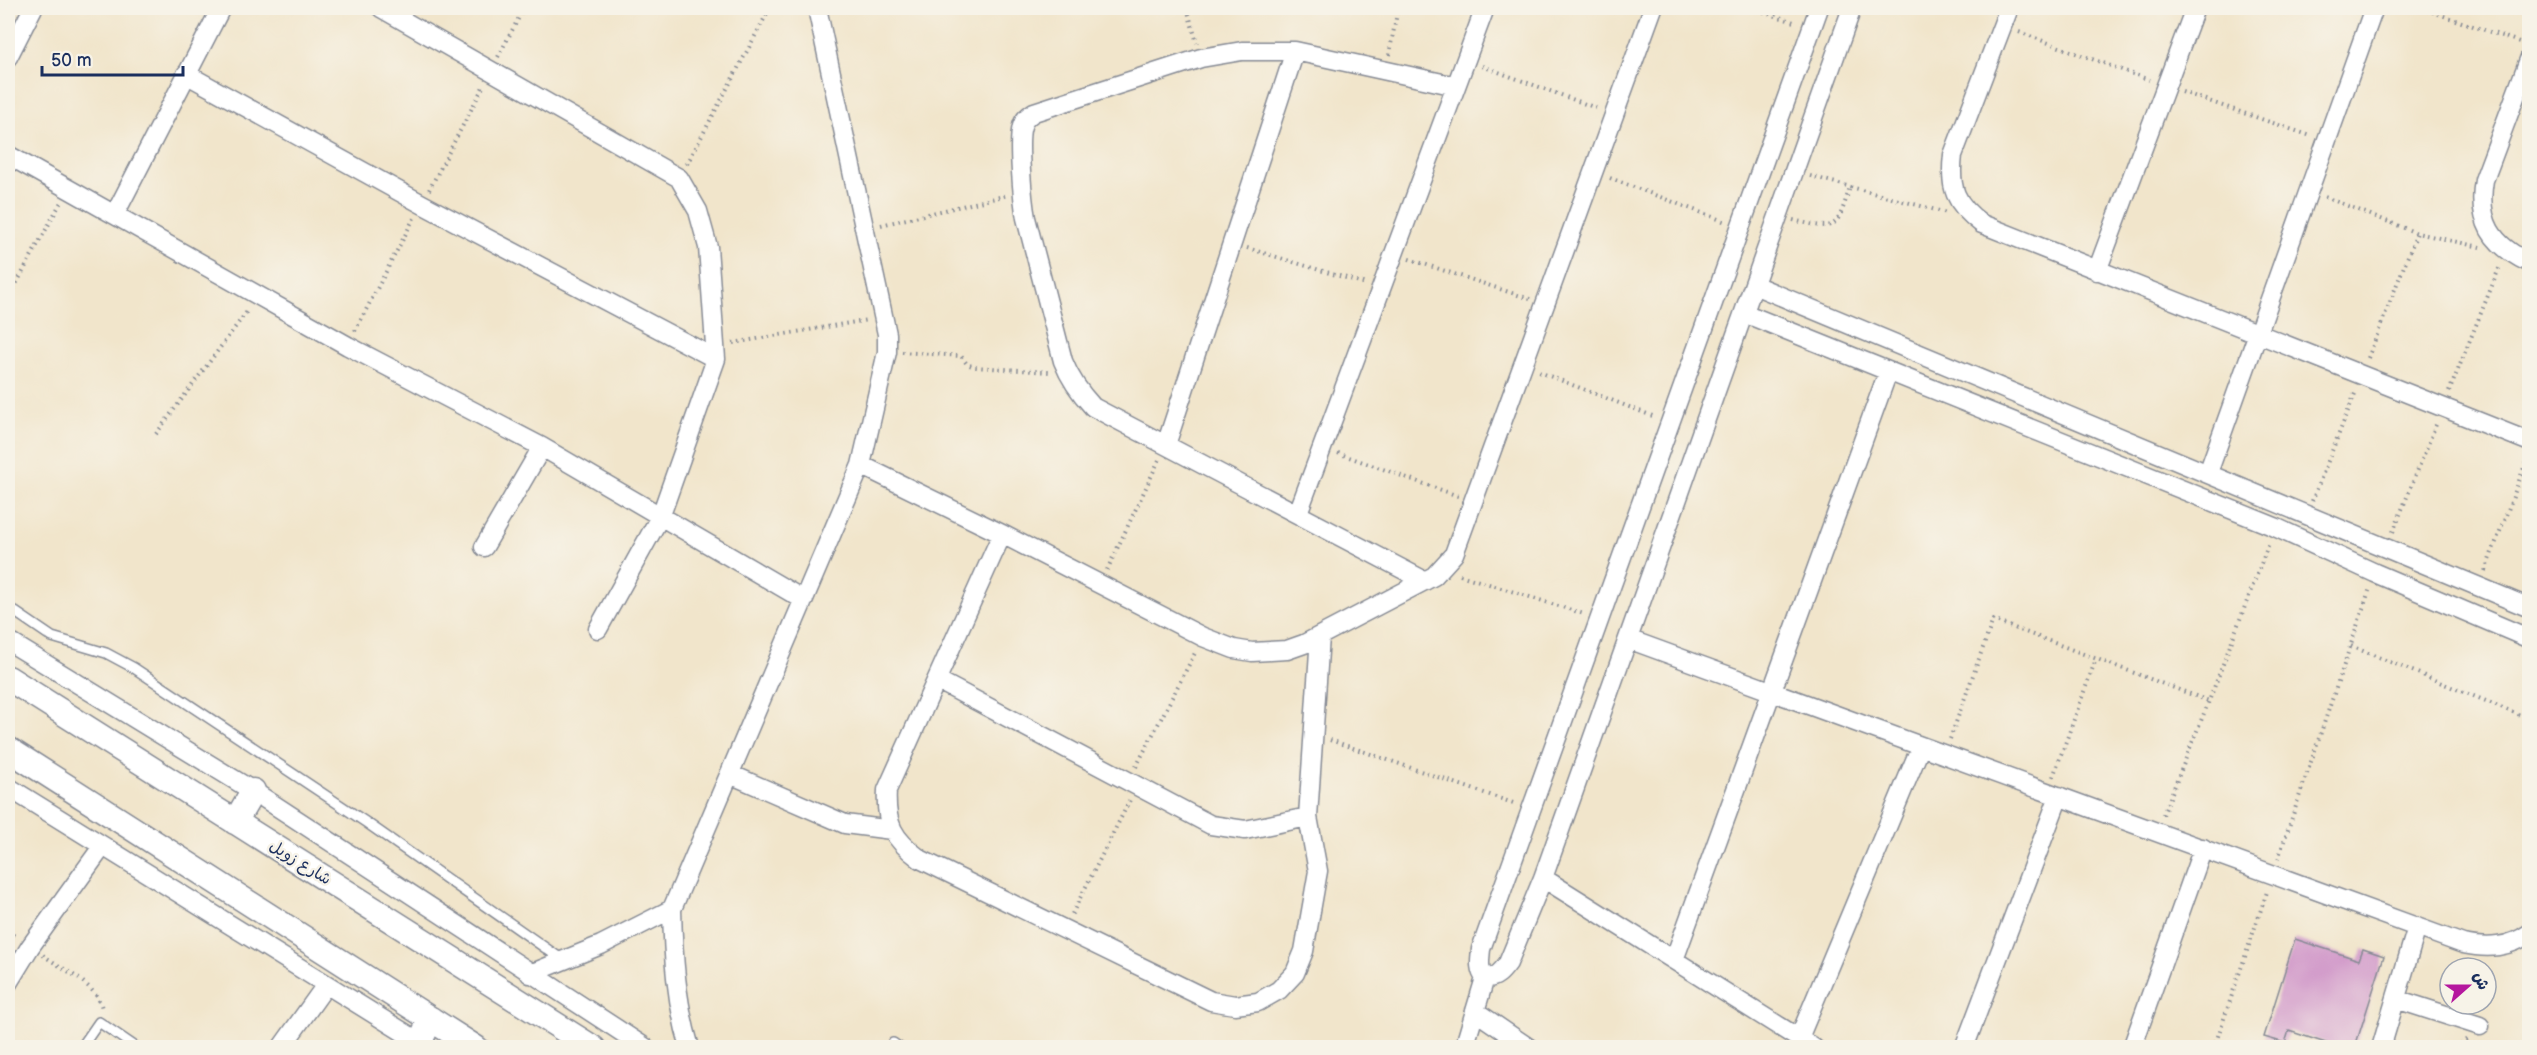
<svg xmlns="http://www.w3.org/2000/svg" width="2537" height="1055" viewBox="0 0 2537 1055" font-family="'Balsamiq Sans','Playpen Sans Arabic',sans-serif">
<rect width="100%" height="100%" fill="#f7f3e8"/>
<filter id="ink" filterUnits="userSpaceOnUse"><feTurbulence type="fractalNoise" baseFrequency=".0167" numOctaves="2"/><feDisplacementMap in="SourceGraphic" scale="12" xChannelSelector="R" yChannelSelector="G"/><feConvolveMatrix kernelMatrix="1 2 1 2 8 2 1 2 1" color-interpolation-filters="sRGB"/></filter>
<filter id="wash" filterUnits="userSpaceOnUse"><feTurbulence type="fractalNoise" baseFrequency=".008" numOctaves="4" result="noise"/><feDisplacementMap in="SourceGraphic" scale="24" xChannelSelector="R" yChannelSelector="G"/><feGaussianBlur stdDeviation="1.35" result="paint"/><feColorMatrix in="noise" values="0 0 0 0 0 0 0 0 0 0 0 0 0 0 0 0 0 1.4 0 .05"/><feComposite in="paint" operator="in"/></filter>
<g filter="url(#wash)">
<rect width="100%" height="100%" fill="#f1e5cb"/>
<g id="blocks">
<path fill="#d39dcb" d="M2295 939 2359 960 2363 949 2384 956 2355 1047H2338L2289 1031 2285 1043 2264 1037Z"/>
</g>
</g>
<g filter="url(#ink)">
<use href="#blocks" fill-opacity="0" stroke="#868a94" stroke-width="1.5"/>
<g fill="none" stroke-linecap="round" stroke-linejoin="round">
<defs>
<path id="service" d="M8 607 52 637 106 653 134 668 367 823 564 961
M893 1043 900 1048
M81 1048 99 1022 137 1048"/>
<path id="minor" d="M381 8 679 178 698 211 708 247 716 359 661 515 598 629
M2009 8 1953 155C1949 188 1955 204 1982 224L2530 442
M8 57 33 8
M2530 57 2484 180C2477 221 2491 245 2530 263
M186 74 422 204 716 359
M8 155 348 346 542 447 804 600
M115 214 221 8
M2097 271 2195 8
M1754 285 2530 608
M1744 313 2275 527 2375 573 2530 639
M1166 445 1295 51
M861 465 1002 534 1203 637 1234 649 1252 652 1287 650 1304 644 1434 576 1454 554 1653 8
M2208 473 2374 8
M1298 513 1485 8
M1002 534 887 790C885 824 893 839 920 859L1211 1001 1235 1005 1258 1002 1279 990 1295 973 1304 951 1318 871 1308 817 1320 636
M484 547 542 447
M1425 581 1093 407C1080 393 1070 379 1063 361L1026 218C1023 202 1017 141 1022 126 1024 119 1028 116 1034 112L1201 58 1242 51H1295L1456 86
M1628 639 2463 944C2488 949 2509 948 2530 933
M8 641 253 791 646 1048
M937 680 1211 825 1245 830 1308 817
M730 774 845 824 892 830
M8 787 429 1048
M1543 878 1814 1048
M1674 960 1888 372
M530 974 601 945 672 909
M1485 978C1496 979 1502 971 1508 963L1543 878 1852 8
M1485 978C1478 969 1480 960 1481 949L1819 8
M8 983 30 947 102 847
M2396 999 2480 1026
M1475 1011 1529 1048
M1799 1038 1921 746
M281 1048 326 985
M690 1048C676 1002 673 955 672 909L861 465 887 352V334L817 8
M1464 1048 1485 978
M1964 1048 2059 796
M2132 1048 2203 848
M2381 1048 2417 927"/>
<path id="secondary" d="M8 678 593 1048
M8 749 476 1048
M235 822 253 791
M420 1041 431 1019"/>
</defs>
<use href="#service" stroke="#868a94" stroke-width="12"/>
<use href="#minor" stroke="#868a94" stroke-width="21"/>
<use href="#secondary" stroke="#868a94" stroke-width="27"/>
<path stroke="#868a94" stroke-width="4" stroke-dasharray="1.5 4.5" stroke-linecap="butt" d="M1187 8 1197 43
M1752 8 1797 23
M2421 8 2522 43
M2019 32 2149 80
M1389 55 1398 8
M498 57 524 8
M1482 66 1599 109
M2182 92 2311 136
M687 164 770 8
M1810 176 1947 213
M1610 178 1726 222
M429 190 484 85
M2325 197 2417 233 2480 247
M1793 220C1838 231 1836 230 1850 187
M881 225 1008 195
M1247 248 1366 284
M1409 259 1530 299
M8 299 61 202
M355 331 414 218
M733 343 867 320
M902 352 961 356 967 364 975 367 1049 372
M2368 358 2417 233
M1539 372 1655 417
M2449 392 2500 266
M156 434 248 310
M1338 453 1458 496
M2312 501 2356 391
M2393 532 2437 422
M1107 570 1159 460
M2485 571 2528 457
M1460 575 1584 614
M2351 646 2530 719
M1950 739 1993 620 2209 701
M1330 740 1516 804
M1136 767 1196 651
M2053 777 2096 659
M2163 815 2209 701 2269 543
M2278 859 2370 588
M1072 914 1130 800
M8 931 17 938
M43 955C62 969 98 985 102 1009
M2401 1044 2412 1048
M2214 1048 2268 889
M2437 1048H2447
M2456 1048 2467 1039"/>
<use href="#service" stroke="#fff" stroke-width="9"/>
<use href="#minor" stroke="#fff" stroke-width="18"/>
<use href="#secondary" stroke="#fff" stroke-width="24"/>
</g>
</g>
<g text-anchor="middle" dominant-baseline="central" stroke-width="5" stroke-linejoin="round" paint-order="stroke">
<g font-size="16" fill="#1b2f5e" stroke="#f7f3e8">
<text transform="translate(300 863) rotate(32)">شارع زويل</text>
</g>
</g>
<rect width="2537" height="1055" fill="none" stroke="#f7f3e8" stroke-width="30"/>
<g transform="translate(2468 986) rotate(69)"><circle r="28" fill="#f7f3e8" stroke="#9fa5b1" stroke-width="1.5"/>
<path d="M0-4.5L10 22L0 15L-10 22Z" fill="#b5179e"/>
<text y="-9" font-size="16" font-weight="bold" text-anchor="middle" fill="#1b2f5e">ش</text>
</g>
<path d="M42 66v9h141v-9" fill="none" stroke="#1b2f5e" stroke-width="3"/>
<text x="51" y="66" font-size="18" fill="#1b2f5e" stroke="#f7f3e8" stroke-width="4.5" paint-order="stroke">50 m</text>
</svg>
